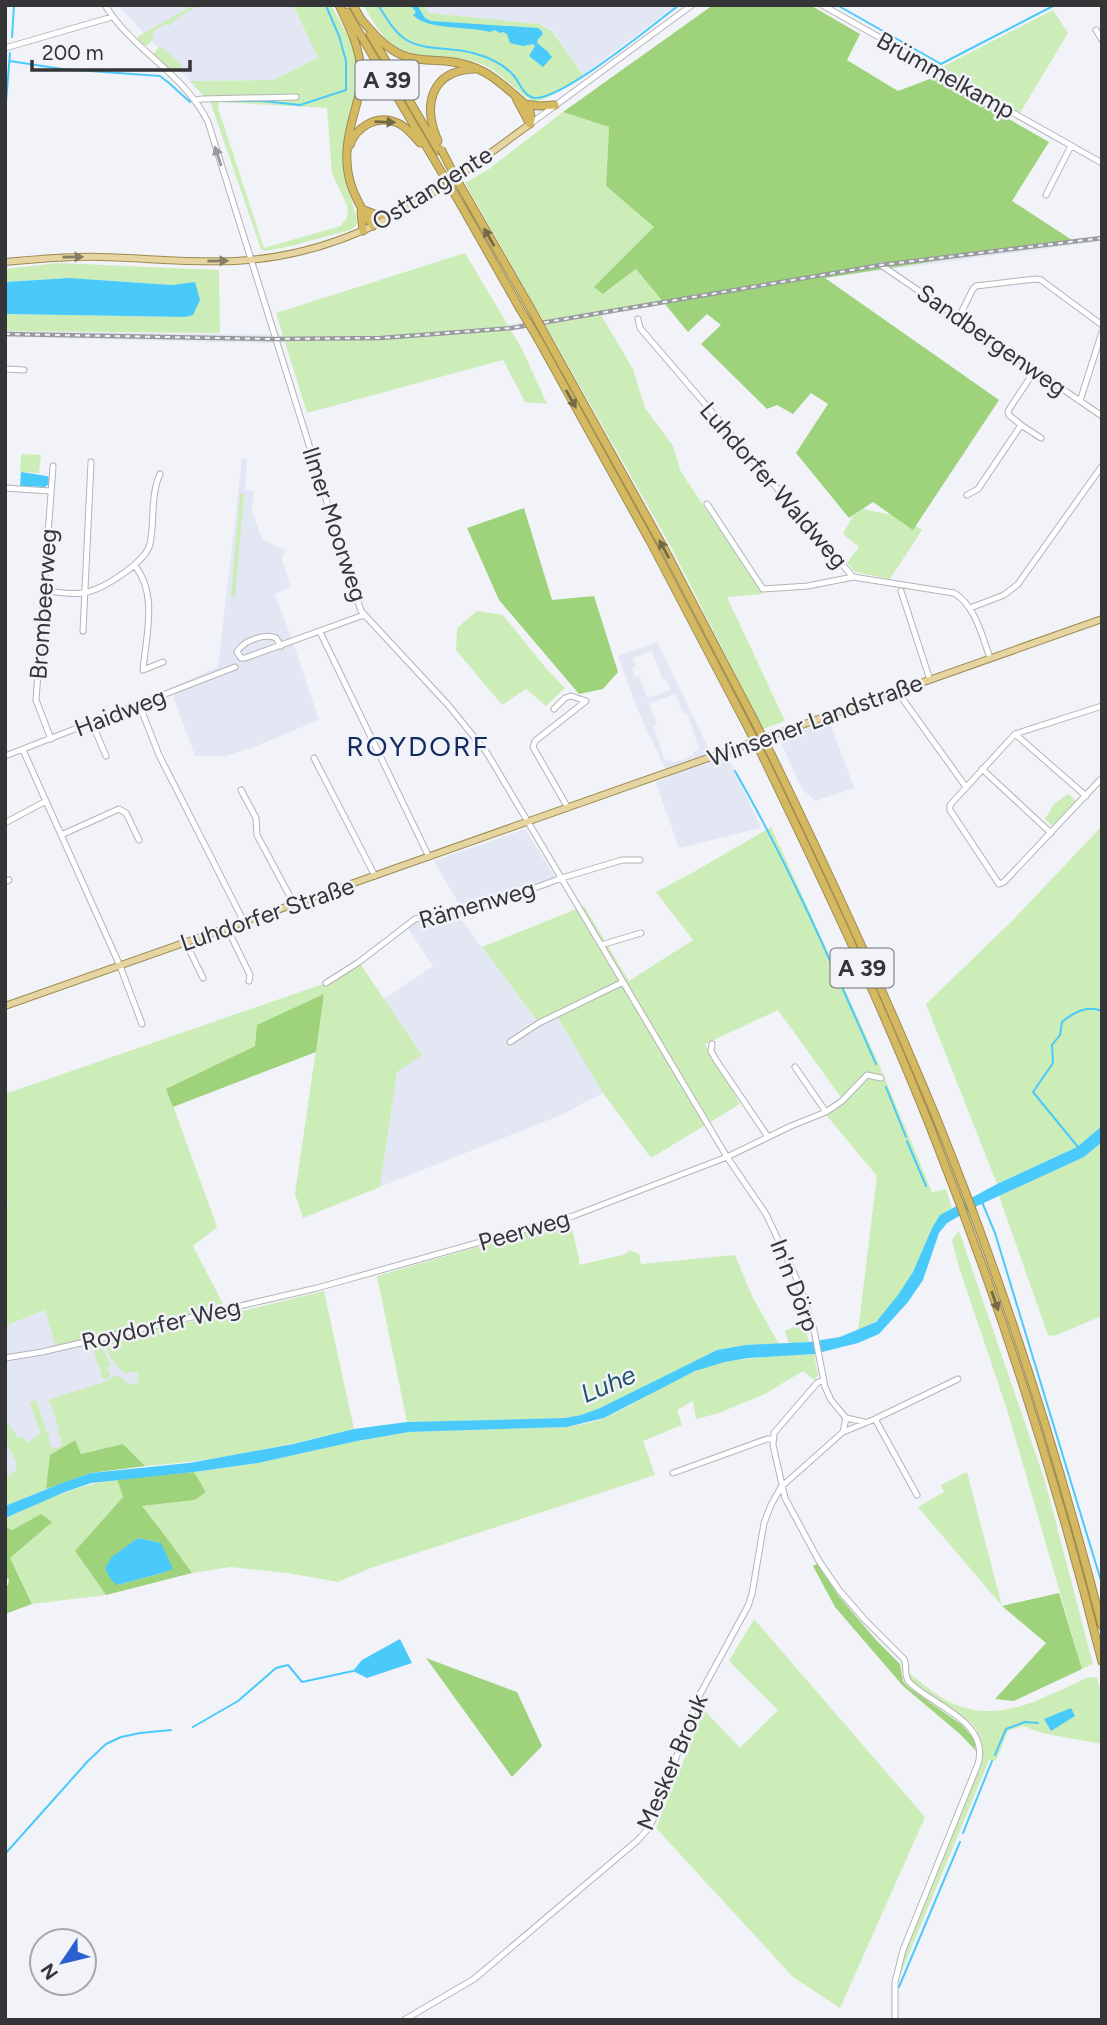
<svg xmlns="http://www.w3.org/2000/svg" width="1107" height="2025" viewBox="0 0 1107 2025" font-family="Figtree,sans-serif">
<rect width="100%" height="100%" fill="#f1f3f8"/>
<path fill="#e3e7f3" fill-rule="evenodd" d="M117 5H293L318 58 273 80 190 81Z
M424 5H677L583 75 553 31 539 24 428 13Z
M1102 235V241L824 278 549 324 469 335 422 339 268 343 5 337V331L353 336 471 330 1003 247Z
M242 459H247L245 490 254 492 252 511 262 539 285 550 282 559 290 586 275 595 292 639 319 720 254 747 226 756H195L170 688 218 667Z
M657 642 715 761 729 758 761 828 679 848 656 783 669 777 638 711 618 656ZM652 651 663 680 666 679 670 690 647 698 639 676 635 677 632 668 636 666 633 658ZM676 694 683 714 687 713 699 749 693 752 694 755 673 763 671 759 665 761 653 726 657 725 649 703Z
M829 720 854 788 815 801 801 788 779 738Z
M525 829 555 877 484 904 460 906 434 861Z
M454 910 539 1023 557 1016 603 1093 561 1115 380 1187 397 1072 422 1054 384 999 433 966 406 926 415 919Z
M45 1310 57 1350 154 1330 146 1404 75 1440 5 1481V1326Z"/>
<path fill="#ccedb8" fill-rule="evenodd" d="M198 5H201L178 17 169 26 166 23 154 31 152 35 154 38 148 45 143 46 138 41V36L192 6 194 7Z
M293 5H331L355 48 359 70 346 181 357 220 356 226 350 230 291 246 265 251 261 249 211 104 190 81 273 80 318 58ZM219 102 327 108 332 173 348 208 347 217 341 226 264 248 218 108Z
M363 5H424L429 13 539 24 552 31 583 75C572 82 547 102 535 101 525 100 500 72 486 66 474 60 463 59 449 58 398 54 389 50 363 5Z
M1053 10 1068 33 1020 113 940 68Z
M159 47 162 48 181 64V69C169 71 160 63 154 53Z
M563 112 609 127 606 186 654 227 604 294 636 269 665 304 601 315 633 369 645 408 673 446 681 472 763 594 727 597 785 721 763 729 670 545 465 183 489 169Z
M465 253 522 349 547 404 525 402 503 360 307 413 276 313Z
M58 263 219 270 220 333 5 331V314L185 317 195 282 172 285 69 278 5 282V269Z
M21 454 41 455 39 473 20 472Z
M240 494H244L235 597 231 596Z
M863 509 902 517 922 530 890 579 855 572 847 563 859 547 843 534 853 516Z
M477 611 503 615 545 667 565 688 546 706 526 689 502 705 456 650 457 628Z
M1068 794 1076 801 1055 823 1051 825 1045 819 1054 804Z
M1102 826V1126L1077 1147 997 1184 926 1004 1013 920Z
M771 827 878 1062 932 1192 946 1189 952 1208C928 1222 926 1248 913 1272 904 1288 891 1308 877 1320 872 1325 864 1328 858 1331L877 1176 827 1116 845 1103 778 1010 705 1044 740 1104 651 1158 603 1093 557 1016 539 1023 482 947 584 906 629 981 693 940 656 892 692 873Z
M359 962 422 1055 397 1072 380 1187 303 1218 295 1194 324 994 255 1046 167 1089 217 1227 193 1246 224 1306 56 1347 45 1310 5 1326V1209L8 1208 5 1201V1094L326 983Z
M1102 1142V1316L1054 1336 1048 1335 999 1196 1084 1157Z
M570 1220 579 1258V1265L626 1254 629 1250 639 1254 641 1264 735 1255 752 1296 779 1344 745 1345 717 1350 600 1408 582 1415 565 1418 407 1422 377 1276Z
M959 1231 1045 1481 1093 1664 1082 1669 1009 1416 958 1264 952 1240Z
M324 1291 354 1429C285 1446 216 1461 145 1466L123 1444 81 1454 74 1440 51 1455 46 1489 5 1506V1478L15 1471 17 1463 5 1440V1419L18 1438 22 1436 27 1443 41 1433 30 1403 38 1398 36 1400 47 1433 50 1432 48 1438 51 1447 57 1448 62 1445 60 1435 56 1432 59 1431 50 1401H45L104 1382 116 1375 126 1380 125 1383 137 1385 139 1373 128 1371 127 1374C115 1368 110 1356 104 1345L110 1338 230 1314Z
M804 1322 809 1342 789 1344 785 1331Z
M89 1343C102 1342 106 1355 111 1365L107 1368 111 1376 103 1380 98 1363 94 1364 97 1361 93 1348 89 1349Z
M814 1354 818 1375 814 1380 803 1371 765 1394 716 1414 696 1419 693 1401 677 1410 682 1425 643 1441 655 1475 368 1569 338 1582 288 1573 230 1567 192 1573 172 1545 141 1506 195 1500 206 1492 194 1472 258 1463 357 1441 409 1432 567 1427C579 1425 592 1423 604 1418 636 1405 664 1383 696 1371 733 1356 774 1357 814 1354Z
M967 1472 1002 1606 918 1507 944 1492 941 1485Z
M117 1479 123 1497 75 1551 106 1595 32 1604 10 1558 41 1514 12 1530 5 1527V1518C42 1501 77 1485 117 1479Z
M754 1619 925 1817 840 2008 793 1977 656 1828 704 1710 740 1748 778 1710 729 1661Z
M910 1674C922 1683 936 1696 950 1702 1000 1726 1043 1697 1089 1677L1097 1678 1102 1696V1744L1042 1733 1023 1726 1008 1731 996 1761 989 1760 899 1978 907 1946 983 1759C983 1744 981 1735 972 1723L912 1682 909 1677Z"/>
<path fill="#9ed37b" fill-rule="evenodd" d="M713 5H810L860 34 847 60 898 91 935 77 1049 142 1012 201 1072 240 825 278 999 400 913 530 873 502 849 518 796 453 828 404 811 393 793 414 777 405 767 409 701 344 721 325 707 314 688 332 636 269 603 294 594 287 654 227 606 186 609 127 563 112Z
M524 508 552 600 594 596 618 672 603 689 579 694 499 600 467 528Z
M324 994 316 1052 173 1107 166 1089 255 1046 257 1025Z
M75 1440 81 1454 123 1444 145 1466 91 1473 46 1489 50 1455Z
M194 1472 206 1492 195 1500 142 1506 172 1545 192 1573 106 1595 75 1551 123 1497 117 1479ZM138 1538 161 1543 162 1573 117 1585 129 1545Z
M41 1514 52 1522 10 1558 32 1604 5 1614V1586L8 1585 9 1579 5 1578V1527L12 1530Z
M817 1564 838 1595 876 1640 900 1664 903 1681 908 1687 962 1725 974 1739 976 1751 960 1734 903 1686 835 1607 813 1566Z
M1059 1593 1082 1669 1014 1701 995 1699 1046 1643 1002 1606Z
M426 1658 517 1692 542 1746 512 1777Z"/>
<path fill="#4acafb" d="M404 5H417L425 18 431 21 538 28 541 30 543 34 538 39 537 43 547 51 552 57 543 67 529 56 535 46 533 44 523 46 510 43 507 34 503 32 500 33 495 30 490 32C469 26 426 30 413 15L416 12 411 6 409 7Z
M69 278 172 285 195 282 200 300 193 315 185 317 5 314V282Z
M21 472 47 476 49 478V484L45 487 20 486Z
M1102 1126V1142L1084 1157 977 1206 947 1223 939 1233 923 1280 908 1302 879 1334 858 1343 814 1354 748 1358 725 1362 695 1371 604 1418 567 1427 409 1432 357 1441 258 1463 194 1472 91 1483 65 1492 5 1518V1506L62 1483 91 1473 189 1463 293 1444 354 1429 407 1422 565 1418 581 1415 600 1408 717 1350 745 1345 809 1342 840 1337 876 1322 898 1295 913 1272 932 1228 940 1215 997 1184 1077 1147Z
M138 1538 161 1543 173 1569 162 1573 117 1585 110 1578 105 1568 112 1557Z
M400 1639 412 1663 367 1678 353 1671 362 1660Z
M1071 1708 1075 1716 1051 1731 1044 1719Z"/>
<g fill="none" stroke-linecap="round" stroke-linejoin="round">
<path stroke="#4acafb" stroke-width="2" d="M378 5C386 17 393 31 405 39 422 51 453 47 473 53 488 57 504 64 514 76 520 83 522 93 531 97 553 108 658 21 679 5
M837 5 941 64 1055 5
M12 37 14 5
M10 61 62 69 160 76 169 83 190 102
M214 101H262L300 105 346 90V61L339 36 327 8
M5 114 10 53
M735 771C789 865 832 964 876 1064
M886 1087 906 1137
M907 1141 926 1186
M1078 1147 1033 1092 1053 1063 1052 1045 1060 1035 1062 1022C1074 1012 1087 1005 1102 1011
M982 1202 995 1233 1102 1584
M193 1727 238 1701 276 1668 288 1665 302 1682 353 1671
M995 1755 1006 1729 1025 1722 1038 1723
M963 1833 992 1761
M5 1854 88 1761 106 1744 121 1737 140 1733 171 1730
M899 1987 960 1842"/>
<defs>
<path id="minor" d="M105 5C132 50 185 74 208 122L361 611 449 706 487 753 727 1157 766 1214 799 1284 814 1330 825 1387 831 1400 846 1418 843 1432
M822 5 1102 163
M1096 30 1102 40
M5 48 112 17
M196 100 202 99 296 97
M530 124 692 5
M1046 195 1071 146
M881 265 1102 416
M959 317 973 289 976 286 1036 279 1041 280 1102 325
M638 319 640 328 853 577
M5 369 24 370
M1080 401 1102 332
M1021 425 1041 438
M5 488 50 491
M967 495 978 489 1021 425 1009 415 1008 411 1035 370
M707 504 763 589 808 586 853 577 954 593C975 605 982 636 990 658
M135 566C158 594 146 636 143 670L163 662
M44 590C56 592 69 595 82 593 101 591 145 563 150 544 155 520 150 496 160 474
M901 591 930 680
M970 608 1004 595 1018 584 1102 466
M83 631 91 462
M320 632 429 857
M281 646 276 638C264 633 243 641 237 652L241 658H245L361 616H365
M897 691 966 787
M139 704 159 755 244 922
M1102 706 1015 734 950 805V810L999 884 1004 882 1102 778
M554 709 565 698 571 696 586 701 535 741 533 747 568 808
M92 723 106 756
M1015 734 1086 796
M51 739 36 700 53 466
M23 750 120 966 142 1024
M5 756 235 667
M314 758 375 876
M982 769 1051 833
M241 790 256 818 257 835 294 904
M5 823 46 801
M61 835 119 809 126 813 139 840
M5 882 9 880
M227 928 250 975 249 981
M186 943 203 978
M601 945 641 933
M326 983 359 962 415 919 454 910 477 909 562 878 622 860H640
M510 1042 539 1023 623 982
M712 1044 711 1051 716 1060 768 1137
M795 1067 826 1112
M5 1358 42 1352 317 1288 573 1216 727 1157 791 1126 826 1112 842 1101 867 1075 881 1078
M823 1380 817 1383 774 1433 773 1445 785 1498 819 1561 839 1590 865 1620 904 1659C908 1667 903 1674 909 1682 933 1706 990 1721 978 1764L903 1950 895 1982V2020
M846 1418 864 1422
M875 1419 917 1495
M673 1473 767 1439H773
M404 2020 474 1979 638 1840 647 1830 653 1820 698 1698 748 1606 752 1594 764 1523 771 1505 781 1487 843 1432 875 1419 958 1379"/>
<path id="major" d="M5 262C37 259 69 256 101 257 146 258 190 263 235 261 356 255 436 193 530 124
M5 1006 1102 619"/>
<path id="highway" d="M339 5C349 26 360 48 361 72 362 92 354 110 350 130 341 169 351 195 373 226
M353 5 362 21
M347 12 432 156
M361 19C373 33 385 48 402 55 416 61 431 60 445 61 479 64 493 76 517 97 527 105 534 111 530 124
M370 34 439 151
M516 98 530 124
M525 104 539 106 555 105
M438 141C423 107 429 71 474 69
M350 145C356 127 376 115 395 122 405 125 413 135 420 143
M457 180 530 307
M461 205 520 309
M364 210 377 215H395
M361 212 363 231
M547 338 664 548 753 718
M538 339 650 541 745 722
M772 756C831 877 887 998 938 1122 1004 1285 1058 1455 1102 1626
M764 759C823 881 881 1003 931 1129 1000 1303 1057 1481 1102 1662"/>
</defs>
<use href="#minor" stroke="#b3b4b9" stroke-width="7"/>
<use href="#major" stroke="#9d8b52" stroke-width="8"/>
<use href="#highway" stroke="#9d8b52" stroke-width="9"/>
<use href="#minor" stroke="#fff" stroke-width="5"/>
<use href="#major" stroke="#e6d5a0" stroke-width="6"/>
<use href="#highway" stroke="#d5b960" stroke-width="7"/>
<defs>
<path id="rail" d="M5 334 271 339 381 338 512 328 881 265 1102 238"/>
</defs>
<use href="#rail" stroke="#999a9e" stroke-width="4.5"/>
<use href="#rail" stroke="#f1f3f8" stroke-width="2" stroke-dasharray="5" stroke-linecap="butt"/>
<defs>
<path id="highway-bridge" d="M441 149 457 180
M432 156 461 205
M530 307 547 338
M520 309 538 339
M753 718 772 756
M745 722 764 759"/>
</defs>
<use href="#highway-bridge" stroke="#9d8b52" stroke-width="9" stroke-linecap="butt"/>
<use href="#highway-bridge" stroke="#d5b960" stroke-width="7"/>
</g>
<defs><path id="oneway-solid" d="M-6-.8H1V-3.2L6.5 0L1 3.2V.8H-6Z" transform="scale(1.75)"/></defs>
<g fill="#756a47">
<use href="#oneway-solid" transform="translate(385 122) rotate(2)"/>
<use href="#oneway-solid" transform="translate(489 237) rotate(-120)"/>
<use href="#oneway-solid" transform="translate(571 399) rotate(61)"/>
<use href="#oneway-solid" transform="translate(664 549) rotate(-118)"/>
<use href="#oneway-solid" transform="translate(995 1301) rotate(71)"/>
</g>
<use fill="#9a9a9b" href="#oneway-solid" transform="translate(218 156) rotate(-108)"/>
<g fill="#857d66">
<use href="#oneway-solid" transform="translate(73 257) rotate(-1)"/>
<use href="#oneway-solid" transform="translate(218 261) rotate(-1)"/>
</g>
<g text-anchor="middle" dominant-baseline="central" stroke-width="5" stroke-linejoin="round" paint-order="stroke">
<g fill="#f1f3f8" stroke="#6d6e71" stroke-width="2">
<rect x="355.5" y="60.5" width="63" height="39" rx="5"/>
<rect x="830.5" y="948.5" width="63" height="39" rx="5"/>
</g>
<g font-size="23" font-weight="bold" fill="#353537">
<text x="387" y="80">A 39</text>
<text x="862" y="968">A 39</text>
</g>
<g font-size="24" fill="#353537" stroke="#f1f3f8">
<text transform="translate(946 75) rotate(29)">Brümmelkamp</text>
<text transform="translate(432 188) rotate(-32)">Osttangente</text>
<text transform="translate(992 340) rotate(35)">Sandbergenweg</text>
<text transform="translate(774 485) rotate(49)">Luhdorfer Waldweg</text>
<text transform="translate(335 524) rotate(72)">Ilmer Moorweg</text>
<text transform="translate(43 604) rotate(-86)">Brombeerweg</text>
<text transform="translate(120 712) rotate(-21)">Haidweg</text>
<text transform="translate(815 720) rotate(-20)">Winsener Landstraße</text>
<text transform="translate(477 904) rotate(-16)">Rämenweg</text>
<text transform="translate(267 914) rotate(-19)">Luhdorfer Straße</text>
<text transform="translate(524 1230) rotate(-16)">Peerweg</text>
<text transform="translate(795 1285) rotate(69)">In'n Dörp</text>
<text transform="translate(161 1324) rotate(-13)">Roydorfer Weg</text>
<text transform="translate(672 1762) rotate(-67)">Mesker Brouk</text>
</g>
<g font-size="26" font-style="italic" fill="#23566b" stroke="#f1f3f8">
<text transform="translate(608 1384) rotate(-23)">Luhe</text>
</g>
<g font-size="28" letter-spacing="2" fill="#122c62" stroke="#f1f3f8">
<text x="418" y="746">ROYDORF</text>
</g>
</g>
<rect width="1107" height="2025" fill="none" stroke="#353537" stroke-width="14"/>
<g transform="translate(63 1962) rotate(235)"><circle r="33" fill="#f1f3f8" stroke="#a6a7ab" stroke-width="2"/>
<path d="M0-5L12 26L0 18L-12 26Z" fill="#2b61cf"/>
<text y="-10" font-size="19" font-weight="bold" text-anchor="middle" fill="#353537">N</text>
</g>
<path d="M32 60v10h158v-10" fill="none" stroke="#353537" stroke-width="3.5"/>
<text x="42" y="60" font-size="21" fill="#353537" stroke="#f1f3f8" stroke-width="5" paint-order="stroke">200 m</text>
</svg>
